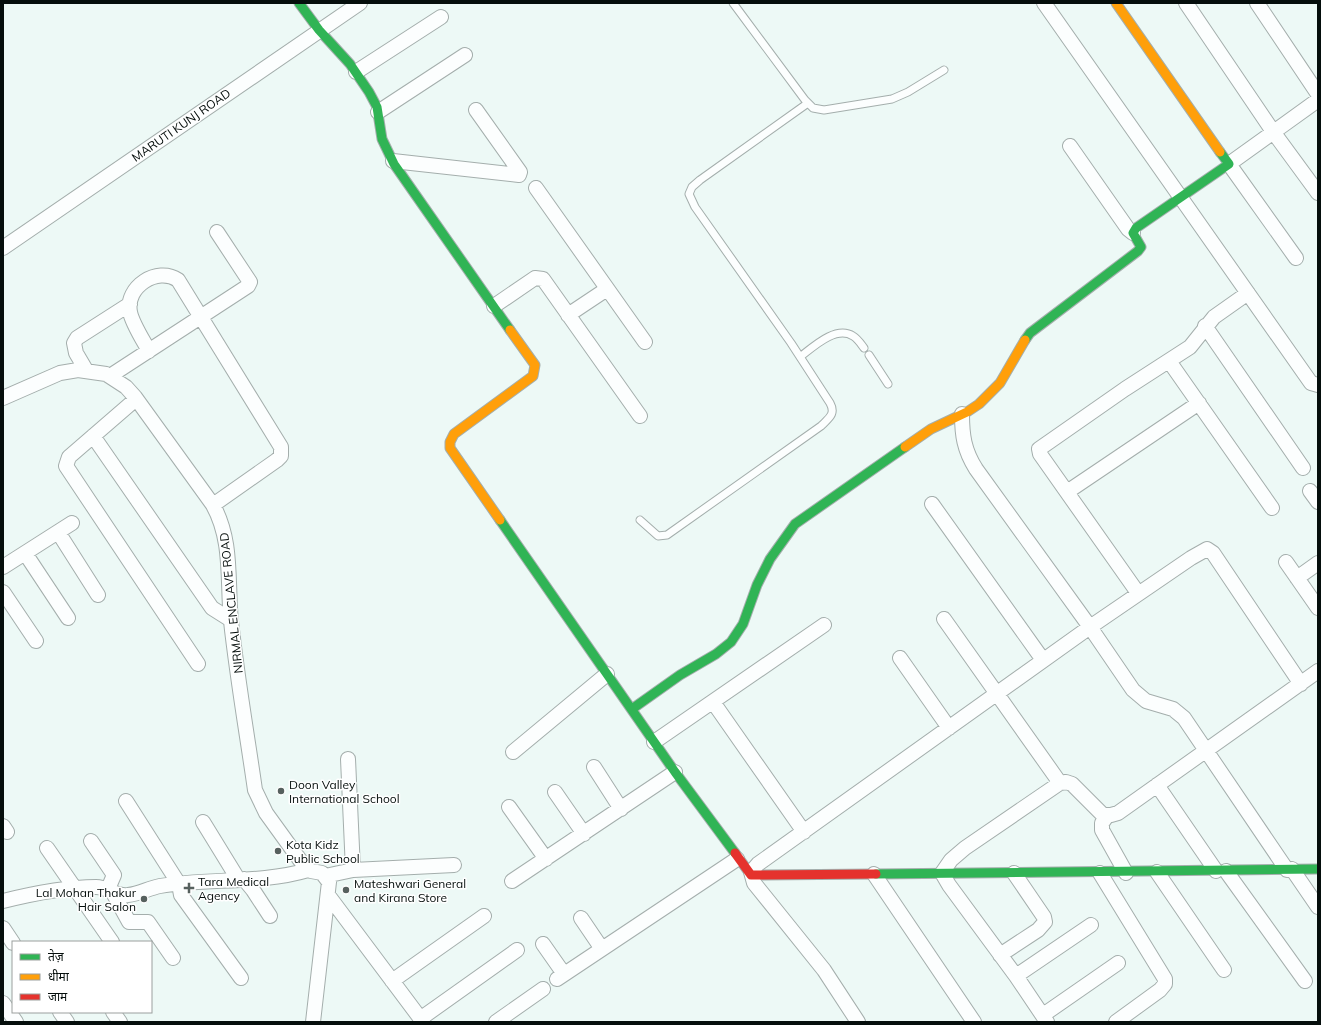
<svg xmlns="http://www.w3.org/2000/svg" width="1321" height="1025" viewBox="0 0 1321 1025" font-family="Mulish,'Noto Sans Devanagari',sans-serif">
<rect width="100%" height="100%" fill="#edf9f6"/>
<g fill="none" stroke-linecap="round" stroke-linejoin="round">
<defs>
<path id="lane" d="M733 3 805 100 813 108 824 110 892 99 908 92 944 70
M869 355 888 384
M800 357C813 347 836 325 853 336 858 339 861 344 864 348
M640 520 658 536 667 535 821 426C829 418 836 414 830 403L791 343 695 207 689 194 692 187 700 180 808 103"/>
<path id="street" d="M1044 3 1311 383 1318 385
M1186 3 1274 133 1318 193
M1257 3 1318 94
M356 72 441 17
M378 112 465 55
M1070 146 1128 229 1133 233
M393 161 519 175 520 172 476 110
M536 188 645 342
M3 248 360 3
M1296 258 1229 164 1318 100
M494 306 535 278 543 279 640 416
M568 315 607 289
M1205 326 1303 468
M149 351C143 340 132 323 130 312 125 287 157 266 178 280L281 447V456L277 460 213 505
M1169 361 1272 508
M86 370 76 353 74 343 77 338 130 304
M110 376 248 286 250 282 248 279 217 232
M3 398 60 373 78 370 106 374 126 387 135 397 213 505C233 541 227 581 231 621 237 677 247 734 255 790L266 813 305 867 311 871 322 873 329 882 313 1022
M136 399 69 457 66 466 198 664
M962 414C962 435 964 450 976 469L1090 627 1133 690 1146 701 1173 709 1184 718 1287 870
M93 436 212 608 231 620
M1310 491 1318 502
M1067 492 1199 403
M932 504 1043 660
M58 532 98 595
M25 553 68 618
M1286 562 1318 608
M3 567 72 523
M1297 578 1318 563
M3 592 36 641
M1138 593 1040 454 1039 449 1125 389 1190 347 1214 317 1248 293
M944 619 1060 783
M900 658 949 728
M713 702 804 832
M654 742 824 625
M513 752 607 674
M348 759 353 870
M594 767 621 809
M1157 785 1216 871
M555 792 584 834
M126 801 179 884 181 895 241 978
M509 807 546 859
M1107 816 1102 823V830L1126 873
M203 822 238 879
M3 826 7 832
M91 841 114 875 108 889
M47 848 112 942
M1292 869 1318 907
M1226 871 1305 981
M1157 872 1224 970
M1100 873 1165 979V984L1160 990 1116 1022
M874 874 974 1022
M325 876 353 870 454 865
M244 879 253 890 270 916
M512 881 675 772
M112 891 129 922H148L173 958
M328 895 423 1022
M3 901C31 894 67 887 96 887 108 887 117 897 128 895 139 894 149 888 160 886 209 878 261 884 308 870
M581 918 602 949
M3 928 13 943
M543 944 564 974
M1000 955 1038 930 1045 922 1044 917 1014 873
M1016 976 1091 925
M557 979 737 859
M392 981 484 916
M3 1003 16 1022
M60 1012 67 1022
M113 1012 120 1022
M1043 1015 1118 963
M420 1019 517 950
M496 1022 543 989
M858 1022 824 970 754 883 751 872 758 864 1090 627 1191 558 1207 549 1213 553 1301 684
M1047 1022 1016 976 949 885 942 873 951 860 965 848 1060 783 1066 782 1072 784 1103 815H1111L1118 813 1318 671"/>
<path id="fast" d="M299 3 319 30 350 64 369 92 377 107 382 139 394 164 510 330
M1025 340 1030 333 1138 251 1141 247 1133 233 1136 228 1229 164 1220 152
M500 520 675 772 735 853
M632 709 680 675 716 654 731 642 743 624 757 585 770 559 795 524 905 447
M876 874 1318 869"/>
<path id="slow" d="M1116 3 1220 152
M905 447 931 429 967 412 979 404 1000 383 1025 340
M500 520 450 448V442L454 434 533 376 535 365 510 330"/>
<path id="jam" d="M735 853 751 875 876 874"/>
</defs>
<use href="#lane" stroke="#a4aeac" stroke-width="9"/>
<use href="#street" stroke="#a4aeac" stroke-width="16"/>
<use href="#fast" stroke="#a4aeac" stroke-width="11"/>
<use href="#slow" stroke="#a4aeac" stroke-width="11"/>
<use href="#jam" stroke="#a4aeac" stroke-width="11"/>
<use href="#lane" stroke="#fcfefe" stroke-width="7"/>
<use href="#street" stroke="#fcfefe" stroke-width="14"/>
<use href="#fast" stroke="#30b455" stroke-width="9"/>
<use href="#slow" stroke="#ff9f0a" stroke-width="9"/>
<use href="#jam" stroke="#e5322d" stroke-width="9"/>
</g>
<g fill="#56605e" stroke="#fff" stroke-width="1.5">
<circle cx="281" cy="791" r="4"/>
<circle cx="278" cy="851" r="4"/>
<path d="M187 882h4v4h4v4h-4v4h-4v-4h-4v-4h4z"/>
<circle cx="346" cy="890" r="4"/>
<circle cx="144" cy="899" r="4"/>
</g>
<g text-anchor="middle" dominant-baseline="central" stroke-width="3" stroke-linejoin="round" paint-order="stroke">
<g font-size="12" fill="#050e0c" stroke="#fff">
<text transform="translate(181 125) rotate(-35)">MARUTI KUNJ ROAD</text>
<text transform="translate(231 603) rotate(-96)">NIRMAL ENCLAVE ROAD</text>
</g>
<g font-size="12" fill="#050e0c" stroke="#fff" text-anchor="start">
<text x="289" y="784">Doon Valley<tspan x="289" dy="14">International School</tspan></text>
<text x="286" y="844">Kota Kidz<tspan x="286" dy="14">Public School</tspan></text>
<text x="198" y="881">Tara Medical<tspan x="198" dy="14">Agency</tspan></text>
<text x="354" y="883">Mateshwari General<tspan x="354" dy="14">and Kirana Store</tspan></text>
<text x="136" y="892" text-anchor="end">Lal Mohan Thakur<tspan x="136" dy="14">Hair Salon</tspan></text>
</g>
</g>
<rect width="1321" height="1025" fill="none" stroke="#050e0c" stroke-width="8"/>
<rect x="12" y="941" width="140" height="72" fill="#ffffff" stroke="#9b9f9e"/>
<rect x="20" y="954" width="20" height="6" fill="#30b455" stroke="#9b9f9e"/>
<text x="48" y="961" font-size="12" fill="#050e0c">तेज़</text>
<rect x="20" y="974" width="20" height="6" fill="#ff9f0a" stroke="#9b9f9e"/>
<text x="48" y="981" font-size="12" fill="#050e0c">धीमा</text>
<rect x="20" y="994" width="20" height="6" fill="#e5322d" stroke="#9b9f9e"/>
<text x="48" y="1001" font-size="12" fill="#050e0c">जाम</text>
</svg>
